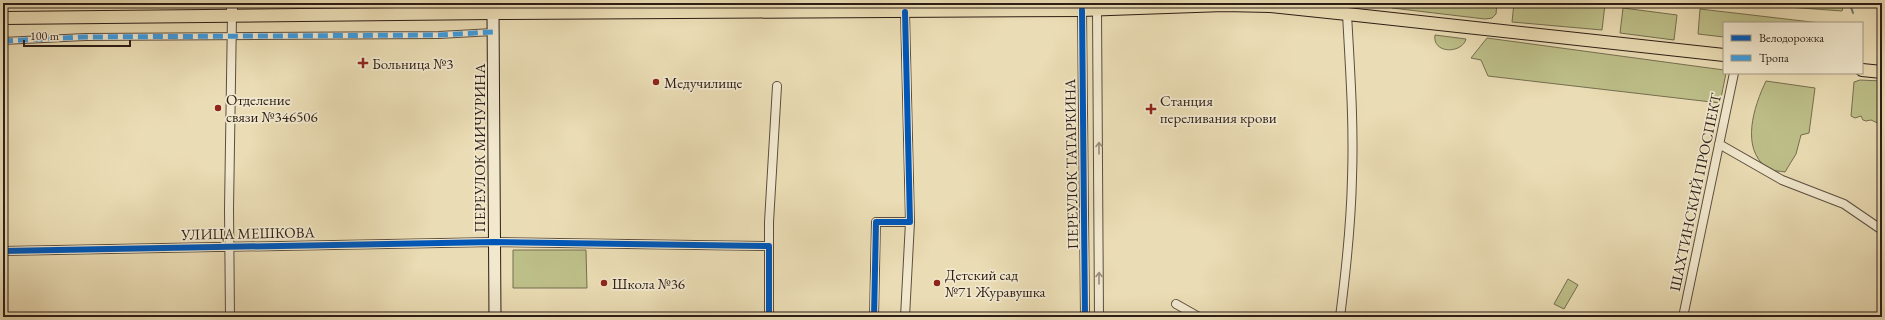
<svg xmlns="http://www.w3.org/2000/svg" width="1885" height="320" viewBox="0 0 1885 320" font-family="'EB Garamond',serif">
<rect width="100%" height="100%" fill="#eadcb4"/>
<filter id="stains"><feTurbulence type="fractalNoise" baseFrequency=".005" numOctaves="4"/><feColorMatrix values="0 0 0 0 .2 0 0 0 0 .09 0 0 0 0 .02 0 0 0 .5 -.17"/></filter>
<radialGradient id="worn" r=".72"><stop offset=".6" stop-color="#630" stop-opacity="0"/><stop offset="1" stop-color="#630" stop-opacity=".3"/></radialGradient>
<path fill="#bdbf89" stroke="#756e50" d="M1497 3 1496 14 1492 18 1485 19 1392 8 1389 4Z
M1514 3 1605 4 1602 30 1512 22Z
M1733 3H1844L1842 11Z
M1623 8 1677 15 1674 40 1620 33Z
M1700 9 1820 23H1724V37L1698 34Z
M1435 35 1466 39C1462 54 1432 54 1435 35Z
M1487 38 1724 70V73H1726L1720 103 1488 76 1481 60 1471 58Z
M1860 80 1882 81V125L1871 120 1866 121 1863 120 1861 116 1855 118 1851 116 1854 82Z
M1766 81 1815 88 1809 133 1801 135 1796 154 1785 172C1780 171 1771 171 1767 168 1740 148 1754 106 1766 81Z
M513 250H586L587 288H513Z
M1568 279 1578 285 1564 309 1554 304Z"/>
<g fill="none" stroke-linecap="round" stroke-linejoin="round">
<path stroke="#6d7c72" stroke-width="2" d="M1845 3 1850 4 1853 13"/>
<defs>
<path id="pedestrian" d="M3 41 85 37 439 35 493 32"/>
<path id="minor" d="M1082 10 1085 317
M1097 10 1099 317
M1719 144 1782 180 1844 204 1882 230
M769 246V222L777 86
M3 251 494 242 769 246V317
M1176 304 1199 317
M230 317 229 209 232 15
M874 317 876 222H910L905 12
M905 317 910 222
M1340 317C1346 271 1351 224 1352 178 1354 123 1350 69 1347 14
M1683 317 1734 73"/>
<path id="tertiary" d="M493 3V13
M232 15V3"/>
<path id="secondary" d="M493 13 495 317"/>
<path id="primary" d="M3 18 493 13 1082 10 1224 5 1270 6 1347 14 1724 55
M1862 70 1882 72"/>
</defs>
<use href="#pedestrian" stroke="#5c4e3e" stroke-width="8"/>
<use href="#minor" stroke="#5c4e3e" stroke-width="10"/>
<use href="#tertiary" stroke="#5c4e3e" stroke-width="12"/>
<use href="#secondary" stroke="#2d1e16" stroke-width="13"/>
<use href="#primary" stroke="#2d1e16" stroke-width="14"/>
<use href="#pedestrian" stroke="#f1e8ce" stroke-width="6"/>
<use href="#minor" stroke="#f1e8ce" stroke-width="8"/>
<use href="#tertiary" stroke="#f1e8ce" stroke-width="10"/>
<use href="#secondary" stroke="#f1e8ce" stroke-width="11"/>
<use href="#primary" stroke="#eadcb4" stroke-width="12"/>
<path stroke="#3d9bdf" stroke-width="5" stroke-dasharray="10 5" stroke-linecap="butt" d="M3 41 85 37 439 35 493 32"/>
<defs>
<path id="cycleway" d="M1082 10 1085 317
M3 251 494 242 769 246V317
M874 317 876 222H910L905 12"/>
</defs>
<use href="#cycleway" stroke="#f1e8ce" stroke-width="8"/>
<use href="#cycleway" stroke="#0057b8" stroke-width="6"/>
</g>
<defs><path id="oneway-shaft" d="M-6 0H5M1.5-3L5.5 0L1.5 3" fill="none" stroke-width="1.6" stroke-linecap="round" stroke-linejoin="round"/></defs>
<g stroke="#998d7b">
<use href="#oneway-shaft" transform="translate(1099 148) rotate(-90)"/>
<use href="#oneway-shaft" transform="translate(1099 278) rotate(-90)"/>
</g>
<g fill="#8f2418" stroke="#f1e8ce" stroke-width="1.5">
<path d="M361 57h4v4h4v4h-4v4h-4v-4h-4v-4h4z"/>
<circle cx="656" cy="82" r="4"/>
<circle cx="218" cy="108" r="4"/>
<path d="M1149 103h4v4h4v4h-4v4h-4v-4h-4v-4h4z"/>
<circle cx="604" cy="283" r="4"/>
<circle cx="937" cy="283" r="4"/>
</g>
<g text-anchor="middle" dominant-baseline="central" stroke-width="3.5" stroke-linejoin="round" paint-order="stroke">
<g font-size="15" fill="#2d1e16" stroke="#f1e8ce" text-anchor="start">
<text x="372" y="63">Больница №3</text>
<text x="664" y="82">Медучилище</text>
<text x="226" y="99">Отделение<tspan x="226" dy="17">связи №346506</tspan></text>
<text x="1160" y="100">Станция<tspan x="1160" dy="17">переливания крови</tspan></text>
<text x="945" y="274">Детский сад<tspan x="945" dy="17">№71 Журавушка</tspan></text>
<text x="612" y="283">Школа №36</text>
</g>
<g font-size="15" fill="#2d1e16" stroke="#f1e8ce">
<text transform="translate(479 148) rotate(-90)">ПЕРЕУЛОК МИЧУРИНА</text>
<text transform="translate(1071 164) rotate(-91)">ПЕРЕУЛОК ТАТАРКИНА</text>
<text transform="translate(1695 192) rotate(-78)">ШАХТИНСКИЙ ПРОСПЕКТ</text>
<text transform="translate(248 233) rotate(-1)">УЛИЦА МЕШКОВА</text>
</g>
</g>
<rect width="1885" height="320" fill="none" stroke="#eadcb4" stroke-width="16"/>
<rect x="4" y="4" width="1877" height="312" fill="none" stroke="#2d1e16" stroke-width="2"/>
<rect x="8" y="8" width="1869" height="304" fill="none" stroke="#2d1e16"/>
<rect x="1723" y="22" width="140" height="52" fill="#f1e8ce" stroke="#a39784"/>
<rect x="1731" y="35" width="20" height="6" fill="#0057b8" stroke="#a39784"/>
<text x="1759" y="42" font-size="12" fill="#2d1e16">Велодорожка</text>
<rect x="1731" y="55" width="20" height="6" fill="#3d9bdf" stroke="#a39784"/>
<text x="1759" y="62" font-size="12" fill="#2d1e16">Тропа</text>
<path d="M24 40v6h106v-6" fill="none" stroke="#2d1e16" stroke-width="2"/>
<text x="30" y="40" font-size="12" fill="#2d1e16" stroke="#f1e8ce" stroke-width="3" paint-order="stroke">100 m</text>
<rect width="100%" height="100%" filter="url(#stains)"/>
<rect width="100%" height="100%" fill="url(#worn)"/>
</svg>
